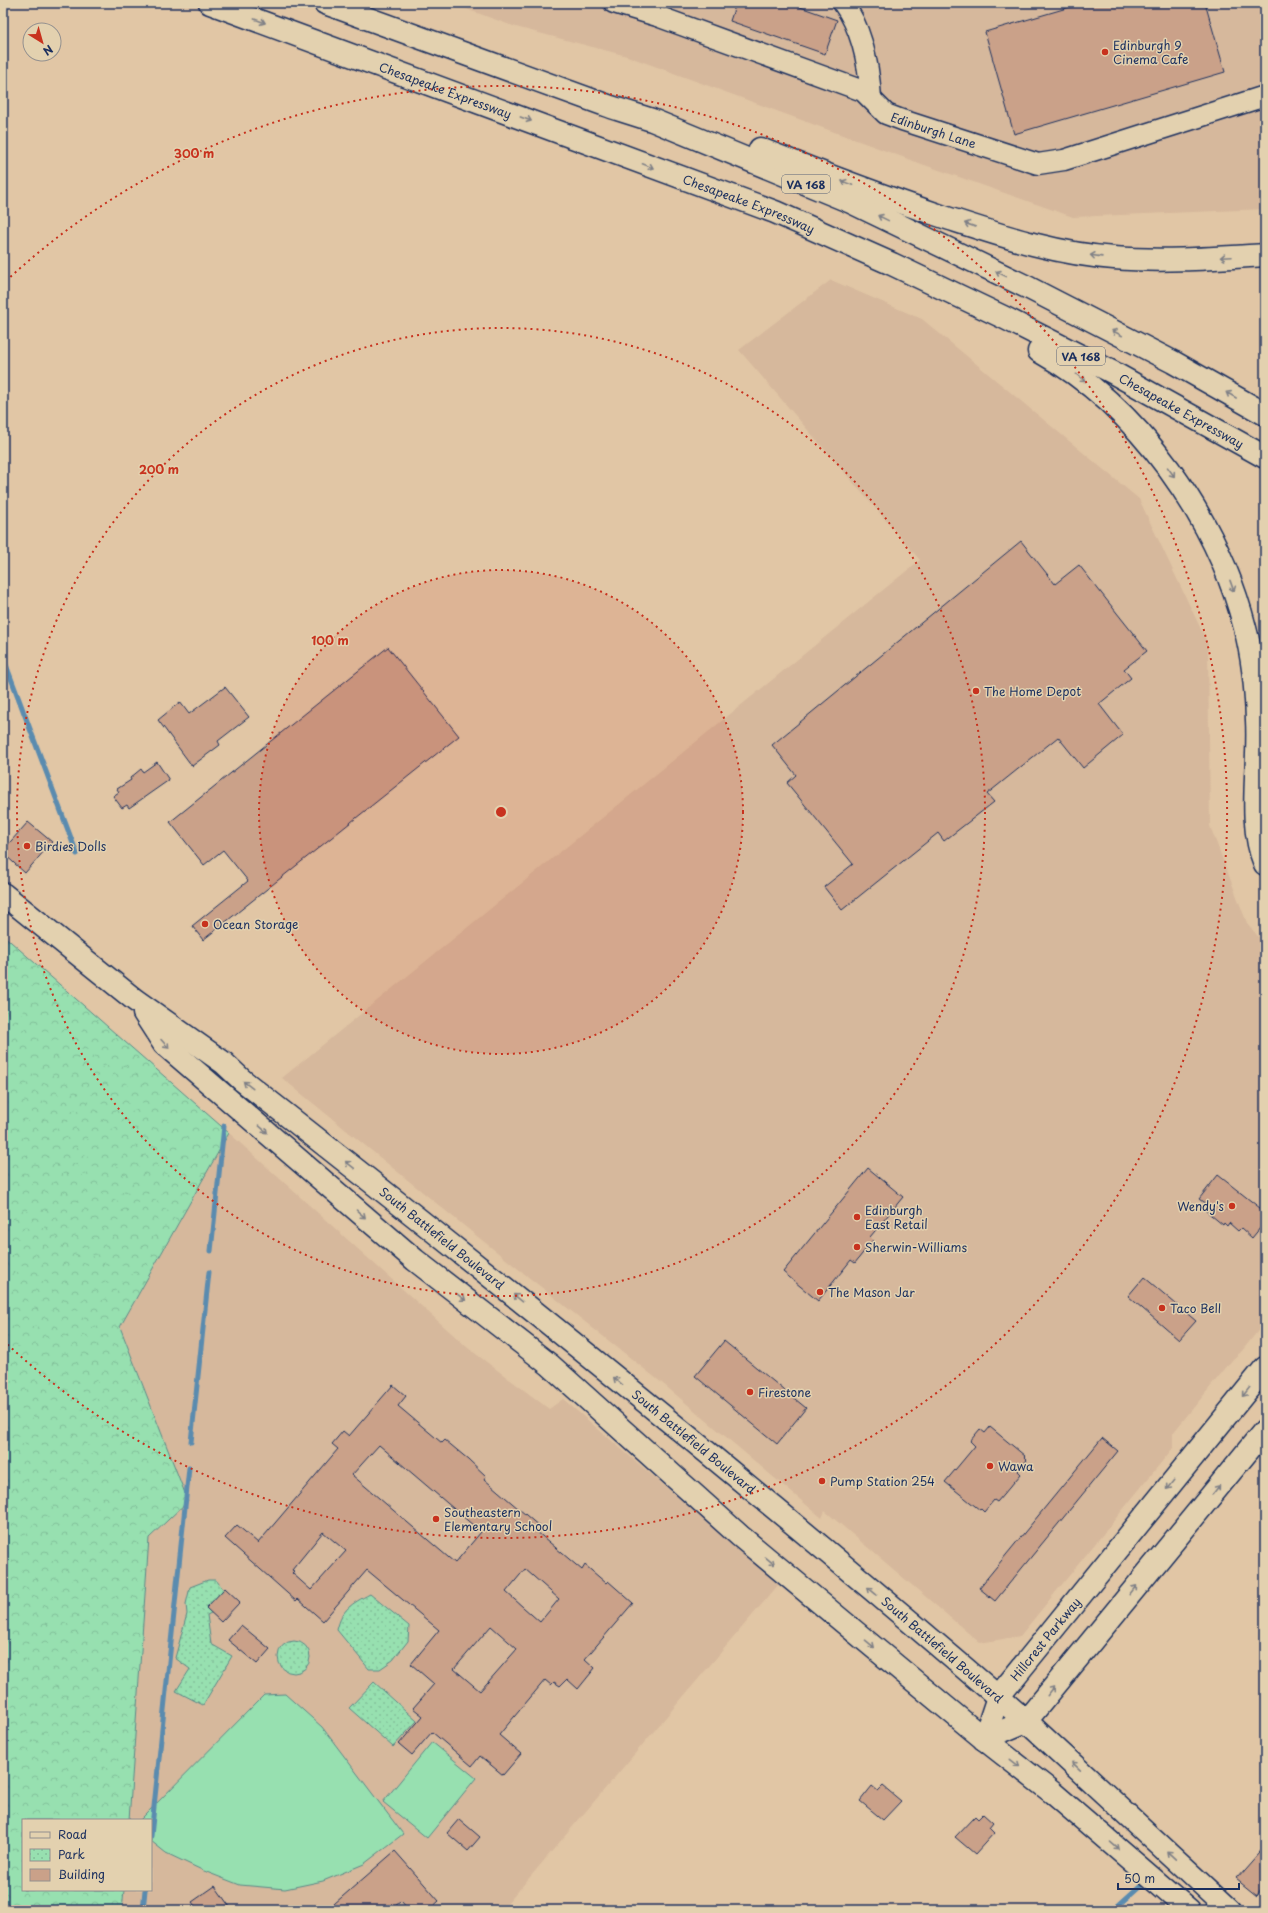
<svg xmlns="http://www.w3.org/2000/svg" width="1268" height="1913" viewBox="0 0 1268 1913" font-family="'Playpen Sans',sans-serif">
<defs>
<pattern id="forest-crowns" width="20" height="18" patternUnits="userSpaceOnUse"><rect width="20" height="18" fill="#97e0b0"/><path d="M2 6a3 3 0 1 1 6 0M12 15a3 3 0 1 1 6 0" fill="none" stroke="#82c09a"/></pattern>
<pattern id="park-dots" width="8" height="8" patternUnits="userSpaceOnUse"><rect width="8" height="8" fill="#97e0b0"/><path d="M2 2h.1M6 6h.1" fill="none" stroke="#82c09a" stroke-width="1.8" stroke-linecap="round"/></pattern>
</defs>
<rect width="100%" height="100%" fill="#e1c6a5"/>
<filter id="ink" filterUnits="userSpaceOnUse"><feTurbulence type="fractalNoise" baseFrequency=".025" numOctaves="2"/><feDisplacementMap in="SourceGraphic" scale="8" xChannelSelector="R" yChannelSelector="G"/><feConvolveMatrix kernelMatrix="1 2 1 2 8 2 1 2 1" color-interpolation-filters="sRGB"/></filter>
<g filter="url(#ink)">
<path fill="#d6b89c" d="M450 3H1265V209L1073 217 919 163 627 56 516 27Z
M831 280 922 319 1139 499 1208 644 1210 826 1247 923 1265 945V1322L1241 1352 1233 1359 1173 1433V1448L1020 1636 980 1643 825 1511 822 1518 662 1383 473 1233 282 1078 920 560 739 350Z
M229 1133 468 1348 549 1409 563 1399 779 1584 502 1910H122L124 1890H151V1820H129L149 1537 188 1501 120 1327Z"/>
<path fill="#97e0b0" stroke="#598887" d="M285 1694 322 1727 403 1834 364 1864 323 1881 285 1889 240 1885 204 1871 166 1853 151 1841V1820H140L264 1695Z
M432 1742 476 1778 427 1838 383 1802Z"/>
<path fill="url(#forest-crowns)" stroke="#598887" d="M3 935 229 1133 120 1327 188 1501 149 1538 129 1820H23V1890H124L122 1910H3Z"/>
<path fill="url(#park-dots)" stroke="#598887" d="M208 1580H216L224 1590 217 1610 207 1615 211 1644 232 1656 203 1705 176 1691 190 1669 175 1658 187 1614 186 1604 190 1587Z
M370 1594 409 1626 408 1641 393 1660 380 1669H369L337 1630C342 1609 351 1604 370 1594Z
M278 1657a16 16 0 1 1 32 0a16 16 0 1 1-32 0Z
M374 1682 417 1721 393 1747 349 1708Z"/>
<g fill="none" stroke-linecap="round" stroke-linejoin="round">
<path stroke="#5a8baf" stroke-width="5" d="M3 657 77 854
M211 1251 224 1126
M191 1442 209 1272
M151 1836 189 1468
M143 1910 145 1890
M1113 1910 1144 1882"/>
</g>
<path fill="#caa189" stroke="#1b2f5e" fill-rule="evenodd" d="M736 3H789L837 20 825 54 730 21Z
M1084 3H1205L1225 72 1014 134 985 32Z
M1021 541 1055 584 1079 565 1147 651 1124 669 1131 678 1099 704 1123 735 1083 768 1058 737 987 794 994 802 944 841 938 833 842 910 824 887 853 864 787 783 796 775 772 745Z
M388 647 459 736 203 940 192 926 248 881 223 850 204 865 170 822Z
M225 687 249 717 218 741 220 745 192 766 158 720 180 702 189 714Z
M157 762 169 780 129 808 127 805 122 808 113 796 119 792 117 789 131 780 130 778 141 769 143 772Z
M28 822 52 842 25 873 3 853V850Z
M868 1168 903 1197 870 1237 873 1240 855 1263 851 1260 818 1301 783 1272Z
M1218 1175 1265 1212V1222L1252 1238 1241 1228 1238 1231 1229 1223 1227 1226 1224 1223 1223 1225 1205 1210 1207 1205 1199 1199Z
M1144 1277 1196 1321 1179 1340 1128 1296Z
M724 1341 806 1408 777 1444 695 1376Z
M393 1385 406 1396 398 1406 442 1443 445 1440 469 1460 486 1476 484 1479 540 1527 536 1531 582 1570 585 1565 606 1583 608 1581 633 1603 585 1659 595 1668 578 1689 567 1679 560 1686 554 1682 551 1685 545 1680 499 1735 521 1754 503 1775 480 1756 472 1766 432 1732 412 1755 399 1744 423 1716 413 1708 434 1684 411 1664 439 1630 367 1570 323 1621 298 1599 296 1601 225 1538 237 1525 258 1543 338 1449 332 1444 343 1431 349 1436ZM379 1445 481 1532 455 1563 352 1475ZM323 1532 346 1551 311 1590 292 1573 294 1571 292 1570ZM525 1569 559 1599 540 1622 506 1592ZM491 1626 517 1649 480 1691 454 1669Z
M990 1427 1025 1456 1024 1457 1027 1460 1018 1471 1021 1474 997 1502 994 1500 984 1512 981 1509 980 1510 945 1482 975 1446 970 1441 980 1429 985 1433Z
M1102 1438 1118 1451 995 1601 979 1588Z
M225 1588 240 1602 221 1622 206 1608Z
M241 1625 270 1649 257 1664 228 1640Z
M872 1786 878 1791 883 1786 901 1801 883 1820 860 1801Z
M983 1814 993 1823 989 1828 994 1833 975 1854 955 1837 975 1816 978 1819Z
M459 1819 480 1837 468 1851 447 1833Z
M1265 1845V1886L1257 1895 1236 1878Z
M395 1851 439 1901 429 1910H409L401 1901 391 1910H327Z
M215 1886 232 1910H198L192 1902Z"/>
<g fill="none" stroke-linecap="round" stroke-linejoin="round">
<defs>
<g id="minor">
<path id="s1" d="M614 3 657 16 852 87 863 91 886 114 902 120 1038 164 1064 160 1265 96"/>
<path d="M843 3C862 29 869 66 871 98"/>
</g>
<path id="major" d="M1026 1721 1230 1910
M984 1739 1053 1793 1189 1910"/>
<g id="highway">
<path id="s2" d="M210 3 775 212 892 264 1003 317 1112 372 1265 457"/>
<path d="M325 3 611 107 652 120 851 202 1029 288 1173 362 1265 414"/>
<path d="M760 149C821 173 882 196 944 217 1000 235 1055 254 1114 258 1164 262 1215 258 1265 255"/>
<path d="M1039 351C1139 407 1217 518 1245 628 1253 658 1256 689 1257 720 1260 766 1247 821 1265 864"/>
<path id="s3" d="M3 894 135 1000 224 1063 242 1080C508 1288 771 1500 1026 1721"/>
<path d="M144 1013 164 1044 415 1260 550 1365 740 1536 984 1739"/>
<path id="s4" d="M984 1739 998 1697 1265 1368"/>
<path d="M984 1739 1026 1721 1265 1430"/>
</g>
</defs>
<use href="#minor" stroke="#1b2f5e" stroke-width="23"/>
<use href="#major" stroke="#1b2f5e" stroke-width="25"/>
<use href="#highway" stroke="#1b2f5e" stroke-width="25"/>
<use href="#minor" stroke="#e3d1af" stroke-width="20"/>
<use href="#major" stroke="#e3d1af" stroke-width="22"/>
<use href="#highway" stroke="#e3d1af" stroke-width="22"/>
</g>
<defs><path id="oneway-shaft" d="M-6 0H5M1.5-3L5.5 0L1.5 3" fill="none" stroke-width="1.6" stroke-linecap="round" stroke-linejoin="round"/></defs>
<g stroke="#7f8086">
<use href="#oneway-shaft" transform="translate(260 21) rotate(20)"/>
<use href="#oneway-shaft" transform="translate(526 119) rotate(20)"/>
<use href="#oneway-shaft" transform="translate(648 166) rotate(22)"/>
<use href="#oneway-shaft" transform="translate(847 183) rotate(-158)"/>
<use href="#oneway-shaft" transform="translate(883 218) rotate(-154)"/>
<use href="#oneway-shaft" transform="translate(970 225) rotate(-161)"/>
<use href="#oneway-shaft" transform="translate(1096 256) rotate(-172)"/>
<use href="#oneway-shaft" transform="translate(1226 257) rotate(177)"/>
<use href="#oneway-shaft" transform="translate(1001 274) rotate(-154)"/>
<use href="#oneway-shaft" transform="translate(1117 333) rotate(-153)"/>
<use href="#oneway-shaft" transform="translate(1081 378) rotate(39)"/>
<use href="#oneway-shaft" transform="translate(1231 395) rotate(-150)"/>
<use href="#oneway-shaft" transform="translate(1171 472) rotate(54)"/>
<use href="#oneway-shaft" transform="translate(1232 586) rotate(70)"/>
<use href="#oneway-shaft" transform="translate(165 1044) rotate(48)"/>
<use href="#oneway-shaft" transform="translate(248 1085) rotate(-142)"/>
<use href="#oneway-shaft" transform="translate(263 1129) rotate(41)"/>
<use href="#oneway-shaft" transform="translate(350 1165) rotate(-142)"/>
<use href="#oneway-shaft" transform="translate(361 1214) rotate(41)"/>
<use href="#oneway-shaft" transform="translate(461 1297) rotate(37)"/>
<use href="#oneway-shaft" transform="translate(518 1298) rotate(-140)"/>
<use href="#oneway-shaft" transform="translate(618 1381) rotate(-140)"/>
<use href="#oneway-shaft" transform="translate(1246 1392) rotate(129)"/>
<use href="#oneway-shaft" transform="translate(1170 1485) rotate(129)"/>
<use href="#oneway-shaft" transform="translate(1216 1490) rotate(-51)"/>
<use href="#oneway-shaft" transform="translate(770 1561) rotate(40)"/>
<use href="#oneway-shaft" transform="translate(1133 1590) rotate(-51)"/>
<use href="#oneway-shaft" transform="translate(872 1591) rotate(-140)"/>
<use href="#oneway-shaft" transform="translate(870 1644) rotate(40)"/>
<use href="#oneway-shaft" transform="translate(1051 1691) rotate(-51)"/>
<use href="#oneway-shaft" transform="translate(1015 1763) rotate(38)"/>
<use href="#oneway-shaft" transform="translate(1076 1766) rotate(-137)"/>
<use href="#oneway-shaft" transform="translate(1115 1846) rotate(41)"/>
<use href="#oneway-shaft" transform="translate(1171 1855) rotate(-137)"/>
</g>
</g>
<circle cx="501" cy="812" r="242" fill="#c8321e" fill-opacity=".12"/>
<g fill="none" stroke="#c8321e" stroke-width="2" stroke-dasharray="2 4">
<circle cx="501" cy="812" r="242"/>
<circle cx="501" cy="812" r="484"/>
<path d="M6 281A726 726 0 1 1 6 1343"/>
</g>
<g fill="#c8321e" stroke="#e3d1af" stroke-width="1.5">
<circle cx="1105" cy="52" r="4"/>
<circle cx="976" cy="691" r="4"/>
<circle cx="27" cy="846" r="4"/>
<circle cx="205" cy="924" r="4"/>
<circle cx="1232" cy="1206" r="4"/>
<circle cx="857" cy="1217" r="4"/>
<circle cx="857" cy="1247" r="4"/>
<circle cx="820" cy="1292" r="4"/>
<circle cx="1162" cy="1308" r="4"/>
<circle cx="750" cy="1392" r="4"/>
<circle cx="990" cy="1466" r="4"/>
<circle cx="822" cy="1481" r="4"/>
<circle cx="436" cy="1519" r="4"/>
</g>
<g text-anchor="middle" dominant-baseline="central" stroke-width="3" stroke-linejoin="round" paint-order="stroke">
<g fill="#e3d1af" stroke="#576076" stroke-width="1">
<rect x="782" y="175" width="48" height="18" rx="3"/>
<rect x="1057" y="347" width="48" height="18" rx="3"/>
</g>
<g font-size="11" font-weight="bold" fill="#1b2f5e">
<text x="806" y="184">VA 168</text>
<text x="1081" y="356">VA 168</text>
</g>
<g font-size="12" fill="#1b2f5e" stroke="#e3d1af" text-anchor="start">
<text x="1113" y="45">Edinburgh 9<tspan x="1113" dy="14">Cinema Cafe</tspan></text>
<text x="984" y="691">The Home Depot</text>
<text x="35" y="846">Birdies Dolls</text>
<text x="213" y="924">Ocean Storage</text>
<text x="1224" y="1206" text-anchor="end">Wendy's</text>
<text x="865" y="1210">Edinburgh<tspan x="865" dy="14">East Retail</tspan></text>
<text x="865" y="1247">Sherwin-Williams</text>
<text x="828" y="1292">The Mason Jar</text>
<text x="1170" y="1308">Taco Bell</text>
<text x="758" y="1392">Firestone</text>
<text x="998" y="1466">Wawa</text>
<text x="830" y="1481">Pump Station 254</text>
<text x="444" y="1512">Southeastern<tspan x="444" dy="14">Elementary School</tspan></text>
</g>
<g font-size="12" fill="#1b2f5e" stroke="#e3d1af">
<text stroke="none"><textPath href="#s2" startOffset="251">Chesapeake Expressway</textPath></text>
<text stroke="none"><textPath href="#s1" startOffset="347">Edinburgh Lane</textPath></text>
<text stroke="none"><textPath href="#s2" startOffset="575">Chesapeake Expressway</textPath></text>
<text stroke="none"><textPath href="#s2" startOffset="1055">Chesapeake Expressway</textPath></text>
<text stroke="none"><textPath href="#s3" startOffset="558">South Battlefield Boulevard</textPath></text>
<text stroke="none"><textPath href="#s3" startOffset="882">South Battlefield Boulevard</textPath></text>
<text stroke="none"><textPath href="#s4" startOffset="119">Hillcrest Parkway</textPath></text>
<text stroke="none"><textPath href="#s3" startOffset="1206">South Battlefield Boulevard</textPath></text>
</g>
</g>
<circle cx="501" cy="812" r="6" fill="#c8321e" stroke="#e3d1af" stroke-width="2"/>
<g font-size="12" text-anchor="middle" font-weight="bold" fill="#c8321e" stroke="#e3d1af" stroke-width="3" stroke-linejoin="round" paint-order="stroke">
<text x="194" y="158">300 m</text>
<text x="159" y="474">200 m</text>
<text x="330" y="645">100 m</text>
</g>
<rect width="1268" height="1913" fill="none" stroke="#e3d1af" stroke-width="16"/>
<rect x="8" y="8" width="1252" height="1897" fill="none" stroke="#1b2f5e" stroke-width="1.5" filter="url(#ink)"/>
<rect x="22" y="1819" width="130" height="72" fill="#e3d1af" stroke="#93908f"/>
<rect x="30" y="1832" width="20" height="6" fill="#e3d1af" stroke="#93908f"/>
<text x="58" y="1839" font-size="12" fill="#1b2f5e">Road</text>
<rect x="30" y="1849" width="20" height="12" fill="url(#park-dots)" stroke="#93908f"/>
<text x="58" y="1859" font-size="12" fill="#1b2f5e">Park</text>
<rect x="30" y="1869" width="20" height="12" fill="#caa189" stroke="#93908f"/>
<text x="58" y="1879" font-size="12" fill="#1b2f5e">Building</text>
<g transform="translate(42 42) rotate(143)"><circle r="19" fill="#e3d1af" stroke="#93908f"/>
<path d="M0-3L7 15L0 10L-7 15Z" fill="#c8321e"/>
<text y="-6" font-size="11" font-weight="bold" text-anchor="middle" fill="#1b2f5e">N</text>
</g>
<path d="M1118 1883v6h121v-6" fill="none" stroke="#1b2f5e" stroke-width="2"/>
<text x="1124" y="1883" font-size="12" fill="#1b2f5e" stroke="#e3d1af" stroke-width="3" paint-order="stroke">50 m</text>
</svg>
